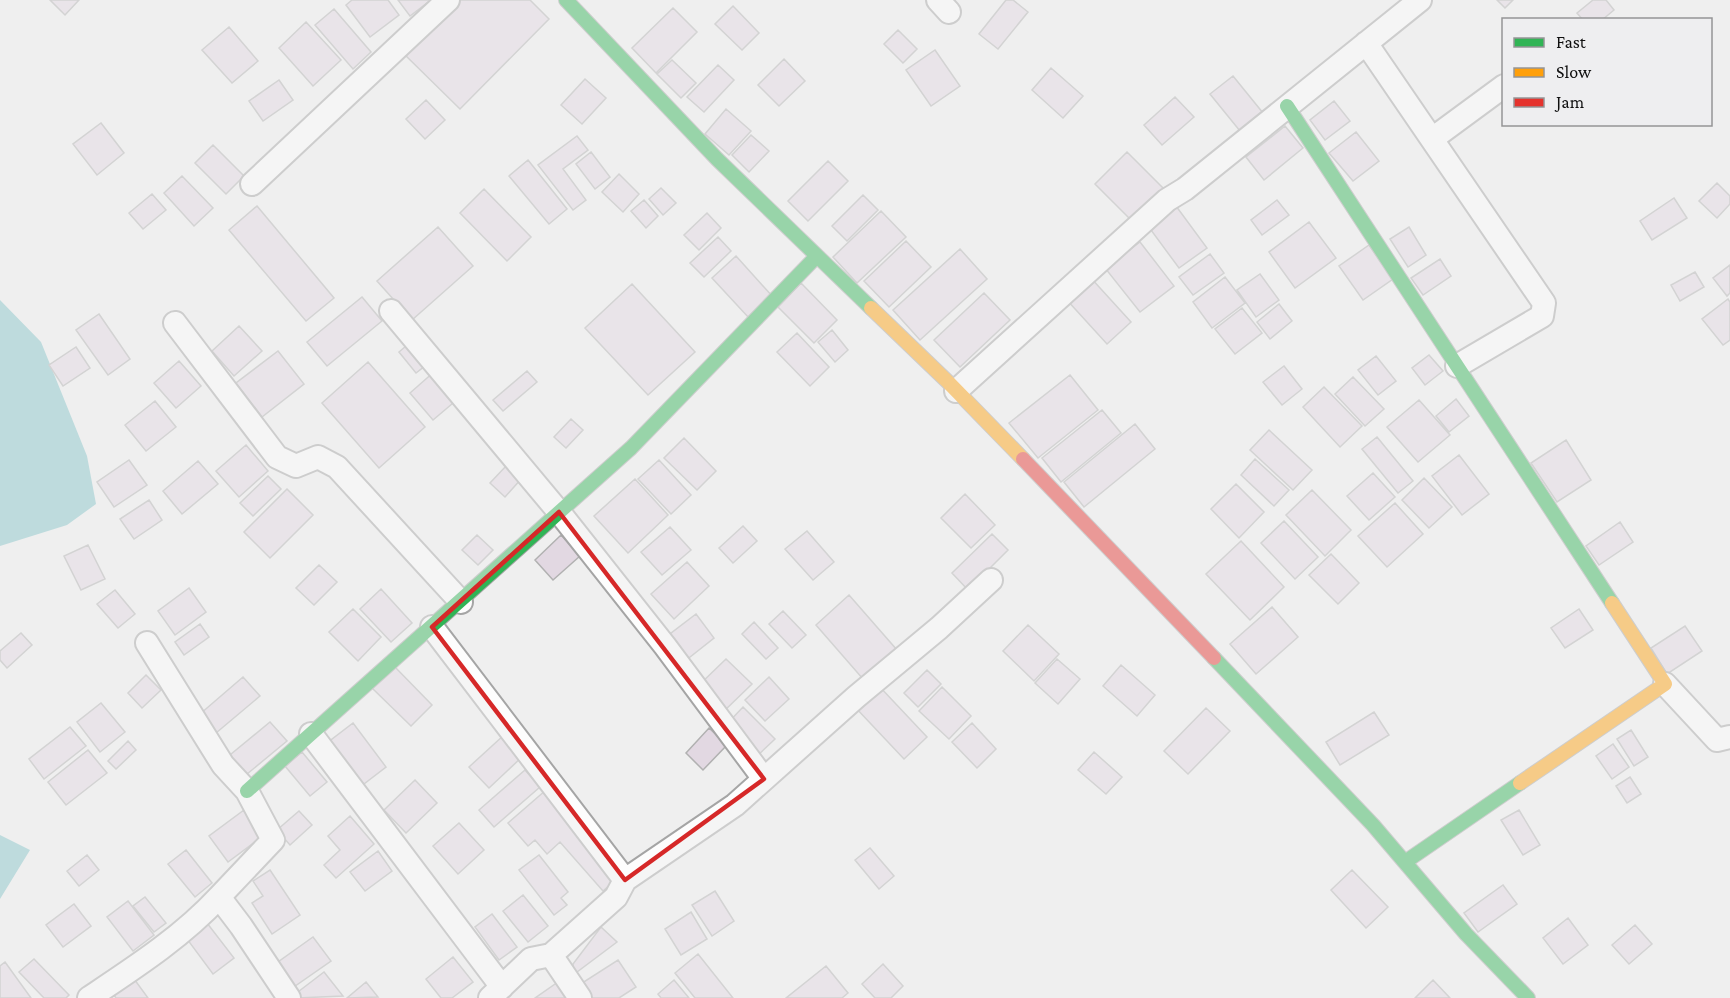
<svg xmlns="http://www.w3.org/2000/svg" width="1730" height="998" viewBox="0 0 1730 998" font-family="'Crimson Pro',serif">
<rect width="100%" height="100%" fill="#efefef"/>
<path fill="#83c3c8" d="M0 300 41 342 87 456 96 504 67 525 0 546Z
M0 835 30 850 0 899Z"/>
<path fill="#e2d8e2" stroke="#b1b1b1" stroke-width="1.5" d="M50 0H79L65 15Z
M352 0H388L399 15 370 37 346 5Z
M398 0H431L410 16Z
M452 0H530L549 19 460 109 401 51Z
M1006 0H1013L1028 12 998 49 979 34Z
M1497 0H1513L1505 8Z
M1593 0H1606L1614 10 1602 20H1583L1577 13Z
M733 6 759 33 742 50 715 24Z
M673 8 697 32 656 73 632 48Z
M334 9 371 52 353 69 315 25Z
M306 22 341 60 313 86 279 48Z
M229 27 258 61 232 83 202 50Z
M898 30 917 49 903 63 884 44Z
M935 50 960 86 931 106 906 70Z
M784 59 805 81 779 106 758 85Z
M672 60 696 83 681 98 657 74Z
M718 65 734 80 704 112 687 97Z
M1051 68 1083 96 1063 118 1032 90Z
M1233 76 1263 113 1240 131 1210 94Z
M585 79 606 98 582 124 561 105Z
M279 80 293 100 263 121 249 101Z
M1175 97 1194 117 1162 145 1144 125Z
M426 100 445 120 425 139 406 119Z
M1334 101 1350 121 1325 140 1310 120Z
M726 109 751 131 729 155 705 134Z
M101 123 124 153 97 175 73 144Z
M1285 126 1303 148 1264 180 1246 157Z
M1356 132 1379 161 1353 181 1329 153Z
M751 135 769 151 749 172 732 155Z
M577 136 588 150 563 169 586 200 573 210 538 165Z
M213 145 244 176 226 194 195 163Z
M591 152 610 177 595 189 576 164Z
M1127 152 1166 191 1134 223 1095 184Z
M528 160 567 209 549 224 509 176Z
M828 161 848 181 808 221 788 201Z
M619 174 639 194 623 212 602 192Z
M182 176 213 208 194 226 164 193Z
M1717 183 1730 196V204L1717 218 1699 201Z
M661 188 676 203 663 215 649 199Z
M484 189 531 237 507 261 460 213Z
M152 194 166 210 143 229 129 213Z
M863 195 878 210 847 241 832 226Z
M1674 198 1687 218 1652 240 1640 221Z
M644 200 658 216 646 228 631 211Z
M1277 200 1289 215 1262 235 1251 220Z
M257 206 334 298 306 321 229 230Z
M1176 206 1207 248 1179 268 1148 226Z
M881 211 906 237 857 283 833 257Z
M707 213 721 228 699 250 684 235Z
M1309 222 1336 258 1295 288 1269 252Z
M438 227 473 266 412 320 377 281Z
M1409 227 1426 255 1408 267 1390 239Z
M718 237 731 251 704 277 690 263Z
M906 241 931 267 889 307 864 281Z
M1140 242 1174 286 1140 312 1105 268Z
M1369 245 1393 279 1363 300 1339 266Z
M960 249 987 279 920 340 893 310Z
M1210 254 1224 273 1193 295 1179 277Z
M736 256 773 297 749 318 712 278Z
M1440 259 1451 276 1423 295 1411 278Z
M1730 265V293L1727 296 1713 278Z
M1695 272 1704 287 1680 301 1671 285Z
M1260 274 1279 300 1256 317 1237 290Z
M1090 277 1131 322 1107 344 1066 299Z
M1225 277 1245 303 1212 328 1193 302Z
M801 283 837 320 814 343 778 307Z
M632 284 695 352 648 395 585 328Z
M984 293 1010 320 960 367 934 340Z
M362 297 382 321 327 366 307 342Z
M1728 299 1730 302V340L1723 345 1702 319Z
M1279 304 1292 321 1270 339 1257 322Z
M1242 308 1262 333 1235 354 1215 329Z
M99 314 130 359 108 375 76 330Z
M239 326 262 351 234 376 212 351Z
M832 330 848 350 835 362 818 342Z
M797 333 829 367 810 386 777 352Z
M413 340 430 362 416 373 399 352Z
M76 347 90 368 63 386 49 365Z
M278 351 304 384 262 417 236 383Z
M1429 355 1443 371 1425 385 1412 368Z
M1376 356 1396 381 1378 395 1358 370Z
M179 361 201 386 176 408 154 383Z
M368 362 425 427 379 468 322 403Z
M1284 366 1302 389 1282 405 1263 382Z
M435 371 459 398 433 420 410 393Z
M527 371 537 382 503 411 493 400Z
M1070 375 1098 410 1038 458 1009 423Z
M1353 377 1384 409 1365 426 1335 394Z
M1324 387 1362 426 1340 447 1303 407Z
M1456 399 1469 416 1449 432 1436 416Z
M1419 400 1450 435 1418 462 1387 427Z
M155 401 176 427 146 451 125 425Z
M1102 410 1121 433 1061 482 1042 458Z
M571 419 583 430 566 448 554 437Z
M1135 424 1155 449 1084 507 1064 482Z
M1269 430 1312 470 1293 490 1250 450Z
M1377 437 1413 481 1398 493 1362 449Z
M684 438 716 471 697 490 664 458Z
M1566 440 1591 480 1557 502 1531 463Z
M246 445 268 471 239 497 216 471Z
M1459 455 1489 494 1462 515 1432 476Z
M1255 459 1289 490 1274 506 1241 475Z
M129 460 147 485 114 507 97 482Z
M659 460 691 495 671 514 638 479Z
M198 461 218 484 182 514 163 491Z
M507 465 522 478 505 497 490 483Z
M1373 473 1395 497 1369 520 1347 496Z
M268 476 281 489 253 516 240 503Z
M1424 478 1452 507 1429 528 1402 500Z
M635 479 668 515 628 553 594 516Z
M1236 484 1264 512 1239 538 1211 509Z
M287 489 313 515 270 558 244 532Z
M1312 490 1351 530 1325 556 1286 515Z
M965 494 995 525 971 548 941 518Z
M149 500 162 520 134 539 120 519Z
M1395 503 1423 534 1387 567 1358 536Z
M1284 521 1318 557 1295 579 1261 543Z
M1620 522 1633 542 1599 565 1586 546Z
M743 526 757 541 733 563 719 548Z
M670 527 691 550 662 575 641 552Z
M807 531 834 562 813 580 785 549Z
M992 534 1008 550 968 590 952 573Z
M477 535 493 550 478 565 462 550Z
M561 535 580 556 553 580 535 560Z
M1241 541 1284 587 1250 620 1206 574Z
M88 545 105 579 81 590 64 556Z
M1331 554 1359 583 1338 604 1309 575Z
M687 562 709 586 674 619 651 594Z
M319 565 337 582 314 605 296 588Z
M189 588 206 612 175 635 158 611Z
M381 589 412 623 391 642 360 609Z
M115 590 135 614 118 628 97 604Z
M849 595 897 650 863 679 816 625Z
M1272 607 1298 637 1256 674 1230 644Z
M353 609 381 637 358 661 329 632Z
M1579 609 1593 630 1565 648 1551 628Z
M783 611 806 635 792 648 769 624Z
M696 614 714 638 685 661 666 637Z
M754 622 778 648 766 659 742 634Z
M200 624 209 637 184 655 175 642Z
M1028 625 1059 654 1034 681 1003 651Z
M1685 626 1702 651 1667 674 1651 648Z
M21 633 32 645 7 668 0 660V651Z
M726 659 752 684 722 713 696 688Z
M1057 659 1080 679 1058 704 1035 683Z
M393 665 432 705 411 726 371 687Z
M1121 665 1155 695 1137 716 1103 686Z
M927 670 941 684 918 707 904 693Z
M146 675 161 690 142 708 128 693Z
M243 677 260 696 216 733 200 714Z
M769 677 789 699 765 721 745 700Z
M878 685 927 737 904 759 855 707Z
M942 687 971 716 949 739 919 711Z
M101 703 125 732 100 752 77 722Z
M743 707 775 739 756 757 725 726Z
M1206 708 1230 731 1188 774 1164 751Z
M1374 712 1389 735 1340 765 1326 742Z
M270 722 287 741 241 779 225 759Z
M353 723 386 767 360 787 327 743Z
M972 723 996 749 977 768 952 742Z
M70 727 86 746 44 779 29 759Z
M709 728 727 745 703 770 686 753Z
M1631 730 1648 757 1634 766 1617 739Z
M504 735 523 756 489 788 469 767Z
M128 741 136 750 116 769 108 761Z
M1613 744 1629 767 1612 779 1596 756Z
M88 750 107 773 66 805 48 782Z
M302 752 327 782 310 796 285 766Z
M1094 752 1122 777 1106 794 1078 770Z
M525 770 540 787 494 827 479 810Z
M1630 777 1641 794 1627 803 1616 786Z
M415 780 437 803 406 833 384 810Z
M546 790 620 876 603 891 560 842 547 854 535 840 528 846 508 823Z
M244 810 263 836 228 862 209 836Z
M1519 810 1540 845 1523 855 1501 820Z
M299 811 312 825 290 845 277 830Z
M350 816 374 844 336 878 324 865 340 850 328 836Z
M459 823 484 850 458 874 433 846Z
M870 848 894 876 879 889 855 860Z
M186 850 212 883 195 897 168 864Z
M378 851 392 871 365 891 350 872Z
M87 855 99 870 79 886 67 871Z
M539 855 568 892 561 898 567 905 554 915 519 870Z
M270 870 300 915 272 934 252 903 263 896 253 881Z
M1352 870 1388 907 1366 928 1331 890Z
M1503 885 1517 904 1478 932 1464 913Z
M715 891 734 921 712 936 692 905Z
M523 895 548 926 528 942 503 911Z
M145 897 166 923 154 932 133 906Z
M128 901 154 935 133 951 107 917Z
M74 904 91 926 63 947 46 925Z
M691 912 707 939 681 955 665 929Z
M492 914 517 947 499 960 475 927Z
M1568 918 1588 945 1563 964 1543 938Z
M207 923 234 958 213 974 187 939Z
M1635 925 1652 944 1629 964 1612 945Z
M601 927 617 942 573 975V964Z
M313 937 331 961 288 991 271 967Z
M698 954 733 998H695L675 973Z
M453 957 473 982 452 998H441L426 979Z
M34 959 69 995 66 998H44L19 972Z
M618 960 636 987 619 998H588L579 985Z
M5 962 31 998H0V966Z
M883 964 903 986 891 998H875L862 984Z
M826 966 848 993 842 998H786Z
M129 972 148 998H116L108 987Z
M324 972 343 996 297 998 294 995Z
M674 980 689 998H661L658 994Z
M1433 980 1450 998H1415Z
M366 982 378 997 347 998Z
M558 982 570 998H535Z"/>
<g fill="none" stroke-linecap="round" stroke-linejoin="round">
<defs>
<path id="street" d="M938 0 949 12
M1366 43 1544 303 1542 316 1457 366
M1432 139 1504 86
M252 184 448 0
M391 311 559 512 665 646 764 779
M175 323 277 457 296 466 318 457 337 467 461 602
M956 391 1167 200 1185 189 1420 0
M432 627 625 880
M147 643 223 765 247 791 273 840 219 897
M1665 684 1717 740 1730 737
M311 734 502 987
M551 955 580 998
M89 998C134 968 182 937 219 897L241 926 289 998
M490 998 531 959 551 955 616 897 625 880 735 805 856 697 939 628 991 580"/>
<path id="fast" d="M566 0 717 159 871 308
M1287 106 1612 603
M1214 658 1373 825 1466 934 1528 998
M247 791 631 448 816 257
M1405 862 1520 783"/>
<path id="slow" d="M871 308 949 383 1023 459
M1520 783 1665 684 1612 603"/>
<path id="jam" d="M1023 459 1214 658"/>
</defs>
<use href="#street" stroke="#a5a5a5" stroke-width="26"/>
<use href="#fast" stroke="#a5a5a5" stroke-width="16"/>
<use href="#slow" stroke="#a5a5a5" stroke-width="16"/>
<use href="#jam" stroke="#a5a5a5" stroke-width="16"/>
<use href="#street" stroke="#fdfdfd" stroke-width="22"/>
<use href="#fast" stroke="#30b455" stroke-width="14"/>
<use href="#slow" stroke="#ff9f0a" stroke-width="14"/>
<use href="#jam" stroke="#e5322d" stroke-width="14"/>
</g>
<path d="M0 0H1730V998H0ZM559 512 764 779 625 880 432 627Z" fill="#efefef" fill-opacity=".55" fill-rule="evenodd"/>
<path fill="none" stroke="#d62828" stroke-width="4.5" stroke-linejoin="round" d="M559 512 764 779 625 880 432 627Z"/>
<rect x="1502" y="18" width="210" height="108" fill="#eeeef0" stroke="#959596" stroke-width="1.5"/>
<rect x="1514" y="38" width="30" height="9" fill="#30b455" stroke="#959596" stroke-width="1.5"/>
<text x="1556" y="48" font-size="18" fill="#0f0f0f">Fast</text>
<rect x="1514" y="68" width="30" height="9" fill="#ff9f0a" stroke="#959596" stroke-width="1.5"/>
<text x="1556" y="78" font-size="18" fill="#0f0f0f">Slow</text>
<rect x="1514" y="98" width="30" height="9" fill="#e5322d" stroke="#959596" stroke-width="1.5"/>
<text x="1556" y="108" font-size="18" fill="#0f0f0f">Jam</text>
</svg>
